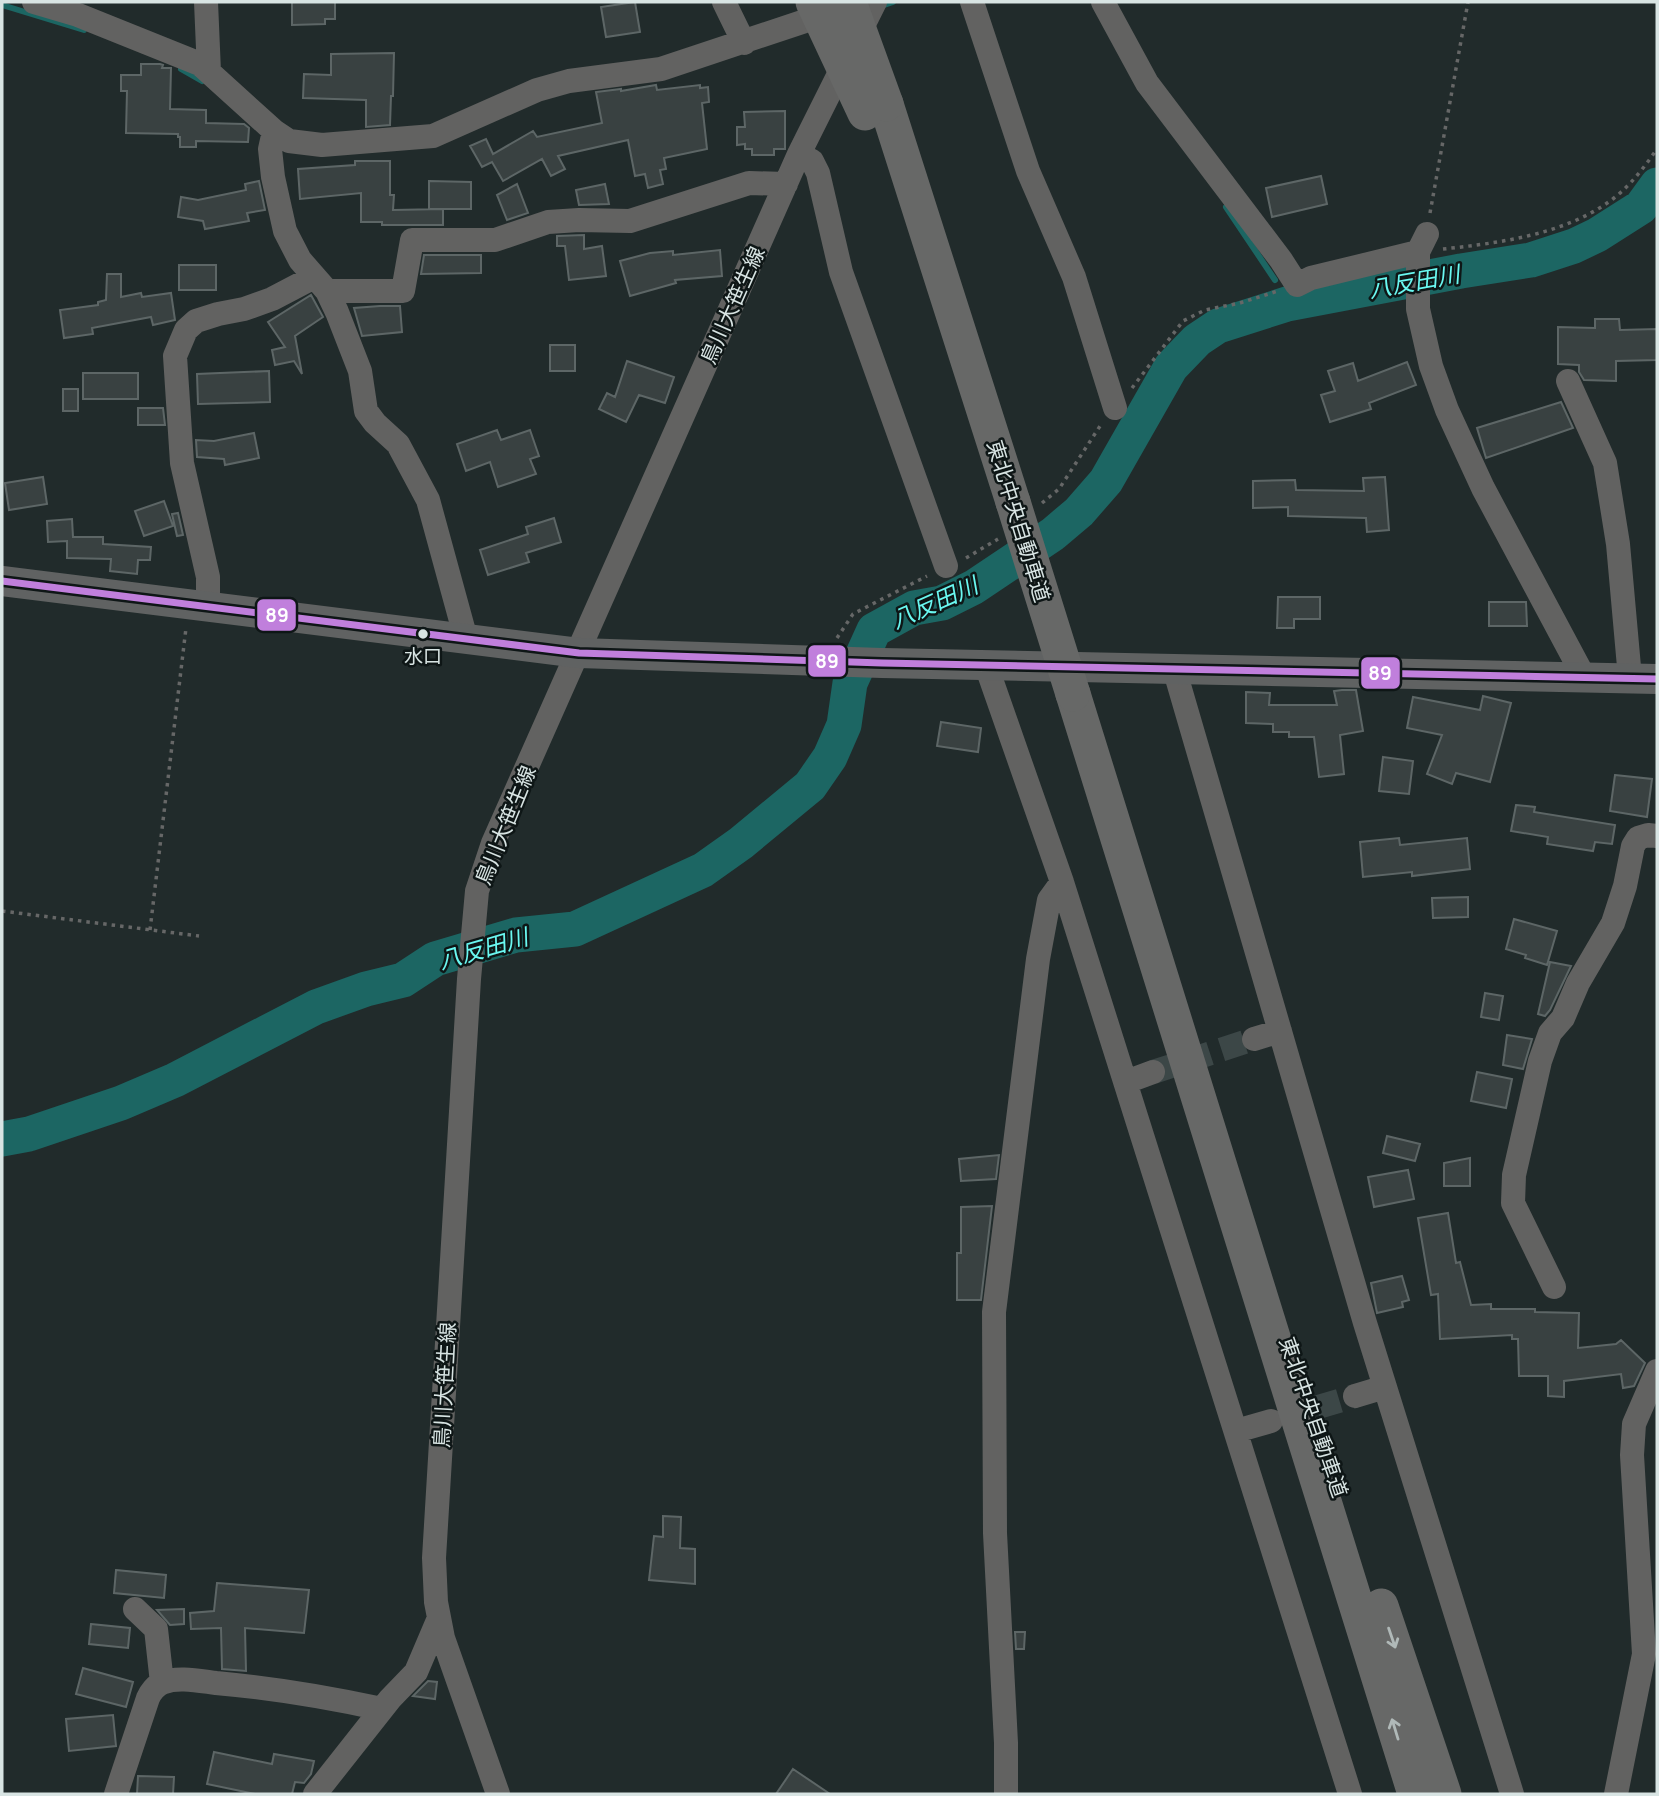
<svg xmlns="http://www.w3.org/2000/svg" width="1659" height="1796" viewBox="0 0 1659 1796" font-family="Manrope,'Noto Sans JP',sans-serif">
<rect width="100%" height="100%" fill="#212b2b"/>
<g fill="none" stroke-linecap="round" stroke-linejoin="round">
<path stroke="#1c6663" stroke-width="6" d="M2 5 84 30
M884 5 893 2
M181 69 202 81
M1226 207 1275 280"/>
<path stroke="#1c6663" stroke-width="35" d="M2 1139 29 1134 121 1103 175 1080 316 1007 366 989 403 980 435 959 516 935 575 929 703 870 741 843 810 786 830 757 844 725 850 683 874 630 914 608 942 603 974 587 1053 534 1079 512 1106 481 1171 367 1197 340 1218 326 1287 304 1461 271 1531 260 1574 246 1597 235 1641 207 1657 185"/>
</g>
<path fill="#394141" stroke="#5d6666" stroke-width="2" d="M292 2H335V19H325V24L292 25Z
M635 2 640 32 606 37 601 7Z
M394 53 393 96H391L390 125 366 127V100L303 98 304 74 331 75V54Z
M141 64H160L163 65 162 68H171L170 109 206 110V123L244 124 249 128 248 142 196 141V147H180V137H178V134L126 133 127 91H121V75H141Z
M656 85 657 90 700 85V88L708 87 709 102 702 103 707 149 664 158 666 169 660 170 663 184 648 188 645 174 635 176 628 140 558 156 565 169 551 176 542 159 503 181 492 162 482 167 470 146 486 139 493 154 533 131 537 137 602 123 596 92 621 89V91Z
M785 111V149H774V155H752V149H745V144L737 145V127H745L744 112Z
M355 161H390V195H394L393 210 443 209V225H382V222H361V193L300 199 298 169 355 165Z
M1321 176 1327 204 1272 217 1266 188Z
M259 181 265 210 247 213 249 221 205 229 203 221 178 217 181 197 198 200 246 190 245 184Z
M429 181 471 182V209H429Z
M517 184 528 213 507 220 497 195Z
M605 184 609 204 579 205 576 190Z
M584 235V249L602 246 606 276 569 280 565 246H557V236Z
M720 250 722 276 675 280 676 283 630 296 620 261 650 253 673 251V255Z
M424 255H481V273L421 274Z
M179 265H216V290H179Z
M107 274H121V297L141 293 142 297 171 293 175 320 153 325 151 317 92 328 93 334 64 338 60 310 98 305V302L106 300Z
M311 295 323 317 295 336 302 374 294 361 275 365 272 350 285 347 268 322Z
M380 306H400L402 332 362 336 354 308Z
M1595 319H1619L1620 330 1657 329V360L1616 361V381L1584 380 1579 372V365L1558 364V327L1595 328Z
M550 345H575V371H550Z
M627 361 674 377 665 403 639 395 626 422 599 409 607 393 615 397Z
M1407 362 1416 385 1369 403 1371 409 1330 422 1321 395 1335 391 1328 371 1353 363 1358 381Z
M269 371 270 402 198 404 197 374Z
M83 373H138V399H83Z
M63 389H78V411H63Z
M1561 402 1573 428 1486 458 1477 428Z
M138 408H163L165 425H138Z
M497 430 501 440 530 430 539 456 530 459 536 474 498 487 490 462 466 471 457 444Z
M254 433 259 458 225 465 224 459 197 457 196 440 214 441Z
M43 477 47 504 9 510 5 483Z
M1385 477 1389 530 1367 532 1366 518 1288 516V507L1253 508V481L1295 480 1296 490 1364 491 1363 478Z
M164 501 173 526 144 536 135 511Z
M178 513 183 535 177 536 172 514Z
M554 518 561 542 526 553 529 562 488 575 480 550 528 534 526 527Z
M72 519 73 537H103V544L151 547 150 560H138L137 574 110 571 111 559 67 558V541L48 542 47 521Z
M1278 597H1320V619H1294V628H1277Z
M1489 602H1526L1527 626H1489Z
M1342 690H1356L1363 731 1340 735 1344 774 1319 777 1314 737H1289V732H1273V724L1246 723V692L1270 693 1269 705H1337L1334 691Z
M1483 696 1511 703 1490 782 1456 773 1452 784 1427 774 1442 735 1407 728 1413 697 1480 710Z
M941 722 981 728 978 752 937 746Z
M1383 757 1413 761 1409 794 1379 791Z
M1615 775 1652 779 1647 817 1610 811Z
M1516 805 1535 807 1534 812 1615 825 1612 844 1595 842 1593 851 1547 844 1548 837 1511 831Z
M1399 838 1400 845 1467 838 1470 869 1412 876V872L1363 877 1360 842Z
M1468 897V917L1433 918 1432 898Z
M1514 919 1557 931 1547 965 1525 958 1526 955 1506 949Z
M1550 962 1571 966 1550 1010 1545 1016 1538 1014Z
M1485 993 1503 996 1499 1020 1481 1017Z
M1507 1035 1532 1039 1523 1069 1503 1065Z
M1477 1072 1512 1079 1506 1108 1471 1101Z
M1387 1136 1420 1144 1415 1161 1383 1153Z
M999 1155 996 1179 961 1181 959 1159Z
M1470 1158V1186H1444V1163Z
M1408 1170 1414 1199 1374 1207 1368 1177Z
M992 1206 981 1300H957V1253H961V1207Z
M1448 1213 1456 1263 1460 1262 1471 1305 1491 1304V1309H1535V1312L1579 1313 1578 1348 1616 1344 1621 1340 1645 1363 1634 1386 1623 1388 1621 1374 1564 1381V1397L1548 1396V1376H1519L1518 1339H1512V1335L1440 1339 1438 1294 1431 1295 1418 1218Z
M1402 1276 1409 1300 1402 1302 1403 1307 1377 1313 1371 1283Z
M663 1516 681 1517 680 1548 695 1549V1584L649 1580 654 1536 663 1537Z
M116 1570 166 1575 164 1598 114 1593Z
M217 1583 309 1590 304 1633 245 1628 246 1671 222 1669 221 1628 191 1629 190 1613 214 1611Z
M184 1609V1624L170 1625 157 1610Z
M91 1624 130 1628 128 1648 89 1644Z
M1015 1632H1025L1024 1649H1016Z
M83 1668 133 1682 126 1707 76 1694Z
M428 1681 437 1682 435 1699 413 1696Z
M113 1715 116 1746 69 1751 66 1719Z
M214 1752 272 1764 274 1754 314 1761 311 1774 304 1783 295 1782 292 1794H255L207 1784Z
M793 1769 830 1794H776Z
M138 1776 174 1777 173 1794H137Z"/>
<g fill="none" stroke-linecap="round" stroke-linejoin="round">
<path stroke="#3c4747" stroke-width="24" stroke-dasharray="24 12" stroke-linecap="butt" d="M1153 1072 1254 1039
M1282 1418 1355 1396"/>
<path stroke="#666767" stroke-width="3.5" stroke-dasharray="3.5 5" stroke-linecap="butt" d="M1430 213 1468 2
M1443 249C1500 243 1568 234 1614 198 1632 184 1645 166 1657 149
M1132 388 1183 321 1205 310 1240 303 1278 291
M1042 503 1059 489 1102 423
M966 558 998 539
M837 638 853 614 927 576
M2 911 199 936
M150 930 186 628"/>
<path stroke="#626261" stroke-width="24" d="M34 2 78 15 200 64 274 131 289 141 322 145 433 136 537 90 569 81 661 69 835 11
M206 2 209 72
M724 2 744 43
M972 2 1028 171 1074 277 1115 408
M1103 2 1147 83 1281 260 1297 285 1311 278 1418 252
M274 131 270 149 273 177 285 231 300 260 327 291 337 312 360 371 366 411 375 423 398 444 428 500 466 639
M799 154 812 161 818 173 841 272 946 566
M1427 234 1418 252V309L1431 366 1447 410 1483 488 1584 677
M327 291H403L412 240H495L548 222 579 220 630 221 749 183 786 184
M1568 381 1605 463 1618 544 1630 678
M208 607V577L182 463 175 356 186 330 196 321 218 314 244 309 272 299 314 277
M986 665 1062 882 1350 1794
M1174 668 1365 1323 1512 1794
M1254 1039 1280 1031
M1126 1082 1153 1072
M1554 1287 1513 1203 1514 1175 1540 1061 1550 1033 1563 1018 1578 983 1613 923 1625 886 1633 846 1638 838 1648 835 1657 836
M1355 1396 1385 1387
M1236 1431 1271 1421
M135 1609 156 1629 162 1683
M116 1794 148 1698C150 1693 156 1685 162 1683 177 1676 200 1681 216 1683 272 1688 327 1697 382 1709
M315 1794 390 1699 416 1672 439 1618
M498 1794 443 1638 436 1602 434 1558 469 979 477 891 493 843 799 154 875 2
M1006 1794V1743L995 1533 994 1312 1038 959 1049 900 1062 882
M1616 1794 1644 1654 1632 1455 1634 1424 1657 1371"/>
<path stroke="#606262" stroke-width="30" d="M2 581 579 653 882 663 1657 679"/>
<path stroke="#676867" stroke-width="35" d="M886 104 1013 502
M1073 694 1415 1794
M1381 1606 1444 1794"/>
<path stroke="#676867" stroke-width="35" d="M813 2 865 113
M849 2 886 104
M1013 502 1073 694"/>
<defs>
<path id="bus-1" d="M2 581 579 653 882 663 1657 679"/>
</defs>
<use href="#bus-1" stroke="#0e1616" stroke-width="12"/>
<use href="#bus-1" stroke="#c07fdc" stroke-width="7"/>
</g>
<defs><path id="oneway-shaft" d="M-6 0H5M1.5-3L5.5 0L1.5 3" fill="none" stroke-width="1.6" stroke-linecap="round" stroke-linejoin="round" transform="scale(1.75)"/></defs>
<g stroke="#b0b9b8">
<use href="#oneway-shaft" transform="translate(1392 1638) rotate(71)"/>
<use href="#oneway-shaft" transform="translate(1395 1729) rotate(-107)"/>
</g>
<circle fill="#d8e4e3" stroke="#0e1616" stroke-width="2.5" cx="423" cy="634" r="6"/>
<g text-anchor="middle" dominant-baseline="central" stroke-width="5" stroke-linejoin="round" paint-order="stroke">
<g font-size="19" fill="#d8e4e3" stroke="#0e1616">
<text x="423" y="656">水口</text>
</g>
<g font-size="21" fill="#d8e4e3" stroke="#0e1616">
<text transform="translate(732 305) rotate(-66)">鳥川大笹生線</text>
<text transform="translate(1019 521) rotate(73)">東北中央自動車道</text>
<text transform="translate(505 825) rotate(-68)">鳥川大笹生線</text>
<text transform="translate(444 1385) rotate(-87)">鳥川大笹生線</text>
<text transform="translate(1314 1417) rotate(71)">東北中央自動車道</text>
</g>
<g font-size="23" font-style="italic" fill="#6af8f1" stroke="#0e1616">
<text transform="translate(1414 281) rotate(-10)">八反田川</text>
<text transform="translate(934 602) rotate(-24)">八反田川</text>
<text transform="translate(483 948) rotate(-16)">八反田川</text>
</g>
</g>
<g stroke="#0e1616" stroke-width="2.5">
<rect x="256" y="598" width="41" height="34" rx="7" fill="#c07fdc"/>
<rect x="807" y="644" width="40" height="34" rx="7" fill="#c07fdc"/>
<rect x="1360" y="656" width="41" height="34" rx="7" fill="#c07fdc"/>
</g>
<g font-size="19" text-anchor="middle" font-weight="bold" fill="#fff">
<text x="277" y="622">89</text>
<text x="827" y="668">89</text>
<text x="1380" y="680">89</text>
</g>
<rect width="1659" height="1796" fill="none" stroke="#d8e4e3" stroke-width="7"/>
</svg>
